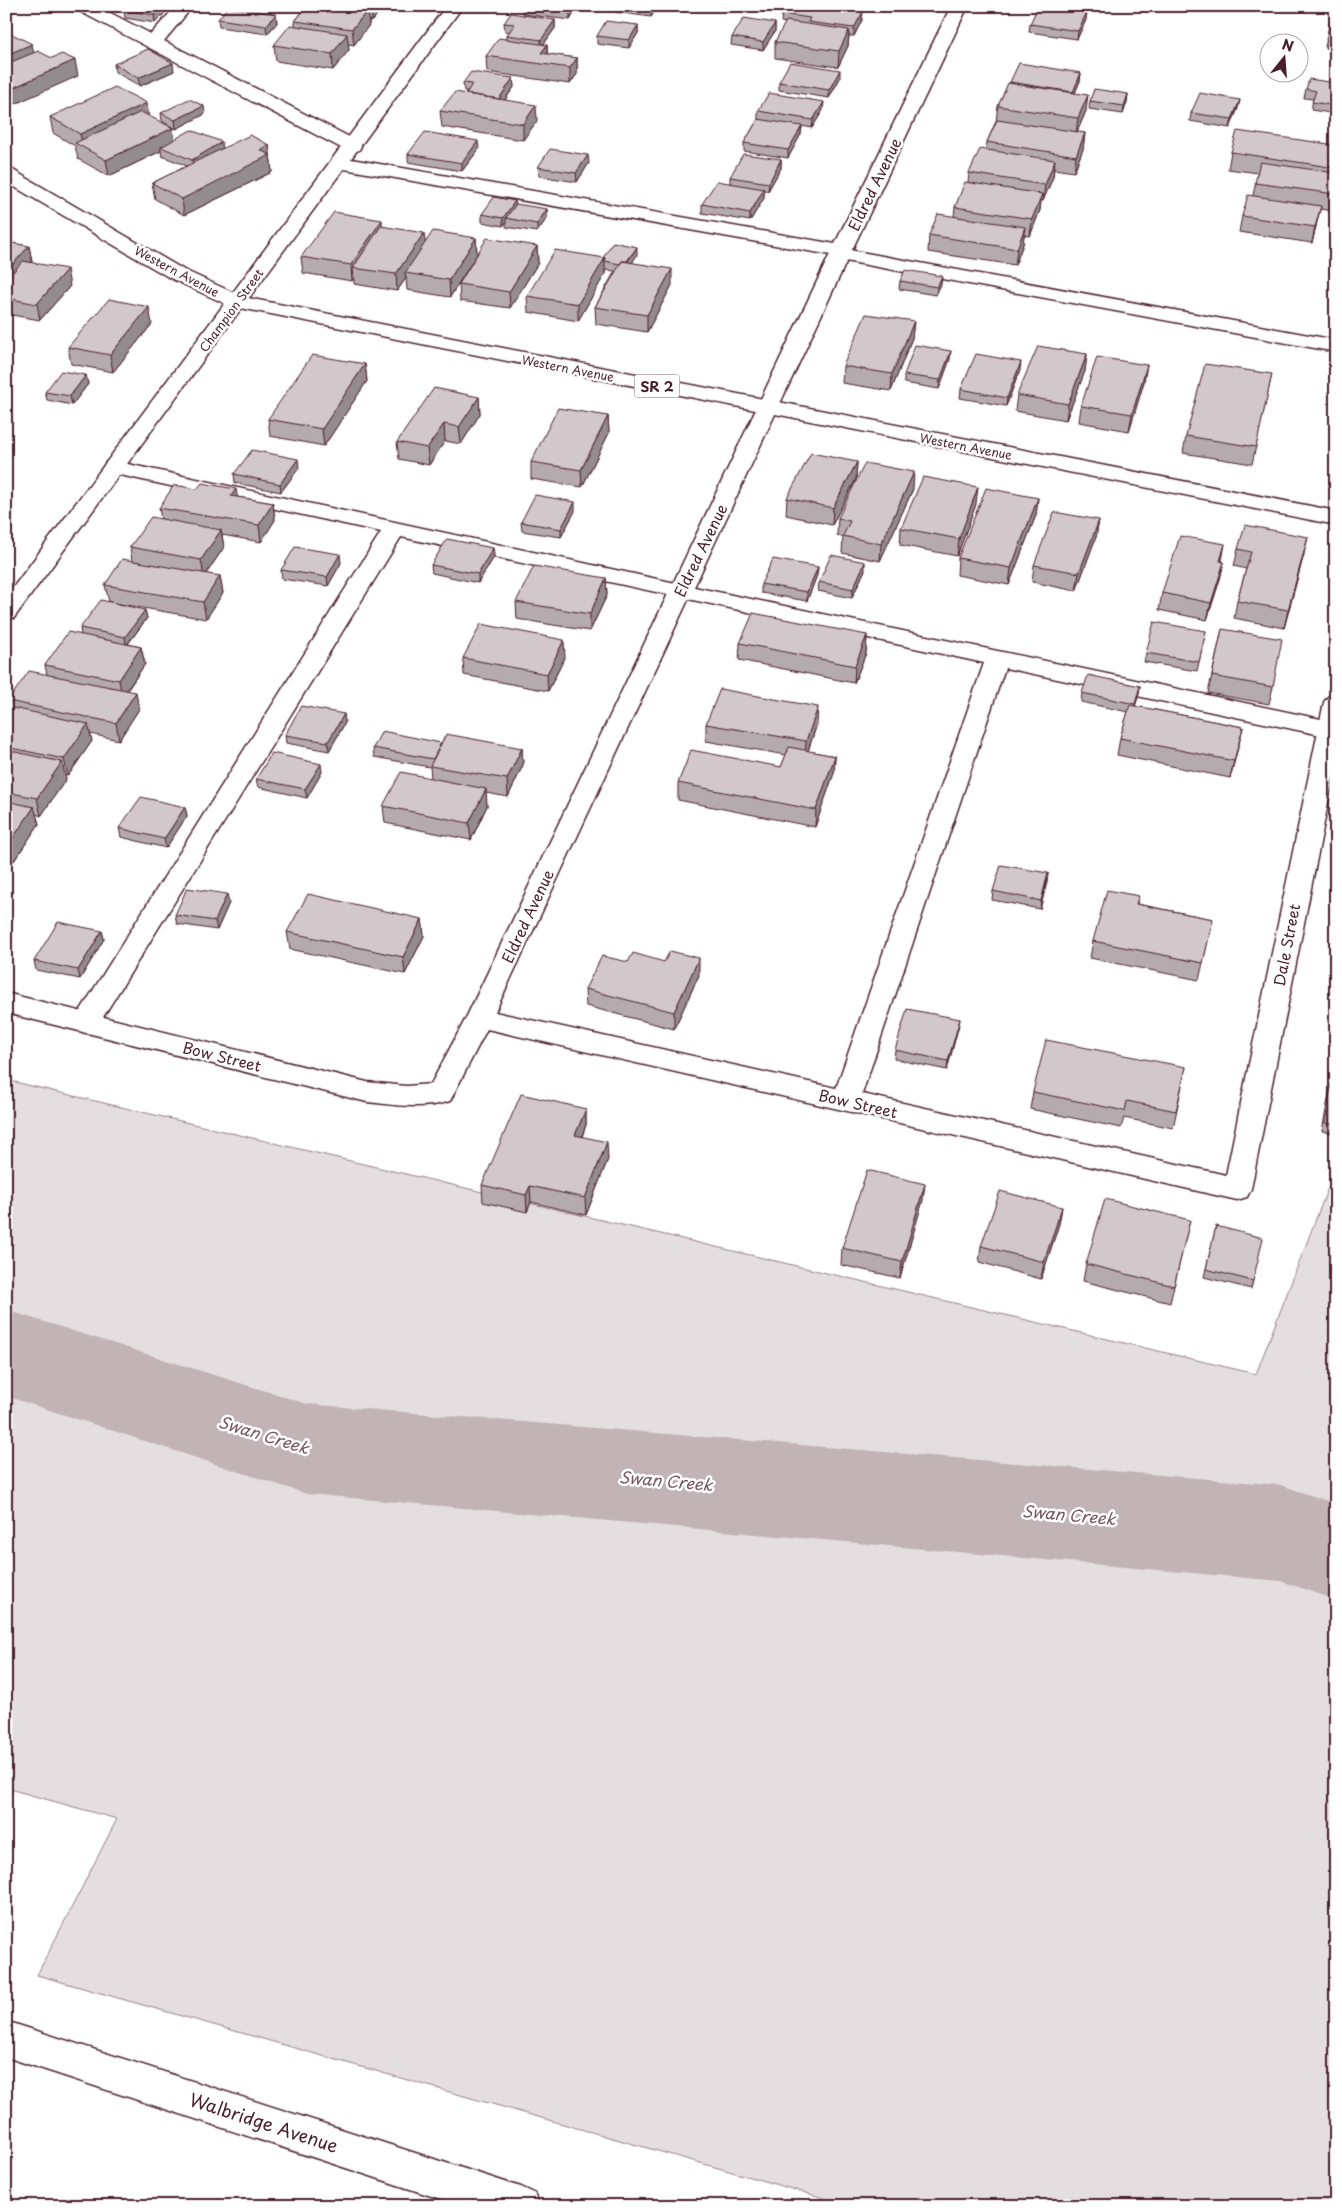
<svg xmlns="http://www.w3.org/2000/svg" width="1342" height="2212" viewBox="0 0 1342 2212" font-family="'Playpen Sans',sans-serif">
<rect width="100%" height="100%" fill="#fff"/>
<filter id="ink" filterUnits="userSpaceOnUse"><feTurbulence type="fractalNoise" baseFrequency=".02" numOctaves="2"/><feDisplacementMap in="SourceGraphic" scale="10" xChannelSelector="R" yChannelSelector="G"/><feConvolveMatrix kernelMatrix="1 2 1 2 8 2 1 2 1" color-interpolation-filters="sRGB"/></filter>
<g filter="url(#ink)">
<path fill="#e5dee0" stroke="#987e86" d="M6 1080 1256 1374 1336 1167V2206H852L37 1975 117 1819 6 1788Z"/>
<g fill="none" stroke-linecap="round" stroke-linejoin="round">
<path fill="#c1b3b6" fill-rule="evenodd" d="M6 1310 307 1404 1281 1485 1336 1504V1600L1281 1581 307 1494 6 1396Z"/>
<defs>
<path id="service" d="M75 6H97L151 34 176 6H193L164 41 359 142 361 146 359 150 352 152 345 150 77 10Z
M340 157 841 245 848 247 850 250 1336 340V352L840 260 833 258 831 255 333 167 331 163 333 159Z
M114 461 680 584 1330 721 1336 723V735L1330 737 1005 668 860 1100 856 1107 846 1110 836 1107 832 1100 984 663 401 537 95 1030 86 1033 77 1030 73 1023 77 1016 381 532 106 472 103 467 106 462Z"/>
<path id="minor" d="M446 6H463L14 618 6 620V597Z
M951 6H968L850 254 495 1012 1226 1175 1324 702 1328 697 1336 694V763L1251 1189 1247 1197 1237 1200 487 1029 450 1101C423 1110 394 1105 367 1102L6 1013V993L367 1082 406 1086 431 1084 466 1018 830 254Z
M6 2021 521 2187 534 2193 540 2206H462L6 2057Z"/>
<path id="primary" d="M6 168 13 170 184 270 243 297 1336 511V525L230 306 170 278 6 182Z"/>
</defs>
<use href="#service" stroke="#4a1f2b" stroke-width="3"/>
<use href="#minor" stroke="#4a1f2b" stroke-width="3"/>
<use href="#primary" stroke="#4a1f2b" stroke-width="3"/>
<use href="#service" fill="#fff" fill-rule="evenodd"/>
<use href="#minor" fill="#fff" fill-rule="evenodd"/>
<use href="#primary" fill="#fff" fill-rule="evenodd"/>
</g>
<path fill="#b5abaf" stroke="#4a1f2b" d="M128 6H172L155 23 125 18 124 10Z
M307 6H384L372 21 369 20V25L354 45 348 44 349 50 333 70 276 61 274 45 295 26V21Z
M523 6H588L585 11 576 10 570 20 523 14Z
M615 6H658L651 17 615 12Z
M842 6H868L866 9Z
M276 14 277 23 267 34 219 27 218 19Z
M782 14 862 20 854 36H849L848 46 838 67 775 58V42L786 23 781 22Z
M555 20V28L544 44 547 45V54L577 58V74L570 84 487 72 486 56 507 39V35L510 32 505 31 504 23Z
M1086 20 1077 39 1029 32 1030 24Z
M1330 21 1336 22V50L1325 48Z
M775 23V31L763 50 731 45 732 37Z
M638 25V33L629 48 597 44V36Z
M114 64 174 71 140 86 115 72Z
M1081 73 1080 81 1075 93 1086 111 1077 132 1085 133 1083 149 1074 172 1054 169 1053 177 1043 201H1041L1040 210 1030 236 1024 235 1023 244 1015 265 928 252 929 235 954 216 955 207 968 182 969 173 986 150 987 142 996 121 998 106 1010 82Z
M513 78 514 87 505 100 537 121 523 140 442 127 440 111 466 94 467 91H464L463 83Z
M840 78 829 98 779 90V82Z
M1336 83V114L1311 110 1313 99 1304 98 1306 89Z
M1128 94 1127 102 1123 114 1089 109 1090 101Z
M1240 100 1238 108 1230 128 1190 121 1191 113Z
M823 110 812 128 802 126 801 134 788 158 744 151V143L758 119V111Z
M161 113 205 114 176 129 162 121Z
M50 117 173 128 174 139 223 149 269 145 272 172 184 215 155 199 152 183 187 166 162 156 161 151 109 176 78 159 75 146 53 133Z
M1336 145V193L1332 211 1320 209 1312 243 1239 232 1242 216 1253 195 1258 173 1228 169 1231 152Z
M479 149 462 171 408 162V154Z
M781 159V168L768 191H764V198L750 221 702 213V204L730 183V177Z
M589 163 577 182 539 176 538 167Z
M547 209V218L537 232 506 227V222L503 226 482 222V214Z
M382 226 425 243 476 238 477 254 450 297 407 290 406 278 397 291 354 284V279L352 281 303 273 301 257Z
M6 242 29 246 32 262 31 263 70 286 40 320 6 314Z
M537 246 538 263 510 308 460 301 459 284Z
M637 255 632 262 672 285 647 332 596 324 595 307 615 271 605 270V274L578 321 528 312 527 296 603 258Z
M942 276 941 284 936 295 899 289 900 281Z
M914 321 912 338 891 391 842 383 843 366Z
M152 324 113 372 71 364 68 347Z
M1087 354 1085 371 1066 420 1015 411 1017 395Z
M950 359 939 389 904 383V375Z
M365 364 367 381 324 446 270 436 268 419Z
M1020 370 1006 406 960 398 961 389Z
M1272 374 1252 464 1183 453 1186 436Z
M86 375 88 384 72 405 47 400 45 392Z
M1144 382 1129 431 1079 422 1081 406Z
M479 397 480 414 461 444 445 441 429 465 399 459 397 442Z
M608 416 609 433 582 487 531 479V462Z
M857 462 856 479 832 525 786 515 787 498Z
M299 468 281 492 235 483 234 474Z
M913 489 880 561 842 553 843 537 837 535 838 518Z
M237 497 273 503 275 520 261 542 222 535 224 547 206 574 220 576 223 593 206 619 109 602 105 585 132 561 130 547 161 519 159 508Z
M1038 498 1036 515 1009 585 957 575 958 558Z
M976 504 957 556 900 545 901 528Z
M575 511 561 537 522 531 521 522Z
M1099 520 1096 537 1076 591 1032 582 1034 565Z
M493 548 494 557 478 583 432 573 431 565Z
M1238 549 1304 554 1284 628 1234 618 1237 601 1246 569 1234 566Z
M1222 561 1224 562 1220 579 1207 620 1159 610 1162 593Z
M341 563 328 586 282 579 281 570Z
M818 567 817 575 807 601 761 593V584Z
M865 570 852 598 818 591 819 582Z
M606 578 607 595 590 631 517 619 516 602Z
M145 610 147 618 128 644 141 647 145 664 127 691 139 709 119 740 90 734 92 741 68 776 65 775 66 779 41 816 36 814 39 824 14 861 7 860 9 869 6 873V717L10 712 8 701 47 675 45 665 81 635 80 628Z
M1222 629 1273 687 1269 704 1208 693Z
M1206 631 1197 671 1144 662 1146 653Z
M867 635 866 653 854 683 739 660 740 643Z
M565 657 548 691 464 675 463 658Z
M1140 686 1139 694 1135 706 1243 727 1230 778 1117 755 1120 738 1128 712 1081 702 1082 693Z
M344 714 345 723 329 751 286 743 285 735Z
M706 724H817L808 751 835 756 834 773 815 827 678 800V783L781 767 786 755 706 741Z
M441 743 522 748 523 765 508 797 486 793 487 806 471 840 385 823 383 806 431 778 430 767 374 757 373 748Z
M322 772 307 798 258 787 256 779Z
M185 807 187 816 166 848 121 837 119 828Z
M1048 873 1047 882 1040 909 992 900 993 891Z
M1138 896 1137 904 1213 919 1199 980 1090 958 1093 941Z
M229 903 217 930 177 924 175 915Z
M422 919 424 936 405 974 290 949 287 932Z
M102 931 104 939 80 979 36 970 34 961Z
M628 962 699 975 674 1029 586 1006 585 989Z
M960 1019 958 1028 947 1070 894 1059 895 1050Z
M1186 1067 1173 1128 1124 1118 1121 1128 1030 1109 1033 1092Z
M1332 1080 1336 1081V1134L1322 1131 1330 1089Z
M586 1109V1125L582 1137 608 1159 586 1215 531 1202 527 1212 483 1202 482 1185Z
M923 1200 900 1278 841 1265 842 1248Z
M1062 1207 1059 1224 1041 1279 979 1262 981 1246Z
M1190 1220 1170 1303 1083 1281 1086 1264Z
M1216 1226 1253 1281 1251 1289 1204 1277Z"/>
<path fill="#938b8e" stroke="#4a1f2b" d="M162 6H172L155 23 154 15Z
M371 6H384L372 21Z
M573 6H576V10L570 20V12Z
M653 6H658L651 17V9Z
M368 10 369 25 354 45 352 29Z
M863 12 862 20 854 36V28Z
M1087 12 1086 20 1077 39 1078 31Z
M276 14 277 23 267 34 266 26Z
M555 20V28L541 48V40Z
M775 23V31L763 50V42Z
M638 25V33L629 48V40Z
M849 30 848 46 838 67 839 51Z
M347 34 349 50 333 70 332 54Z
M32 44 35 60 6 73V55Z
M547 45 548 61 541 53Z
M577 58V74L570 84V68Z
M75 60 78 76 6 108V91Z
M173 63 174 71 140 86 138 78Z
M840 70V78L829 98V90Z
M1081 73 1080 81 1072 100 1073 92Z
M513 78 514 87 498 109V101Z
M1128 94 1127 102 1123 114 1124 106Z
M1088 95 1086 111 1076 134 1078 118Z
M1240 100 1238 108 1230 128 1232 119Z
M824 102 823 110 812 128 813 120Z
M147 103 149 119 83 147 80 134Z
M536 105 537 121 523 140V124Z
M204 106 205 114 176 129 175 120Z
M802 126 801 134 788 158V150Z
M173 128 175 144 161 147V151L109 176 106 160Z
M1085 133 1083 149 1074 172 1076 156Z
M478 141 479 149 462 171V163Z
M222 142 223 151 194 169 192 160Z
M269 145 272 172 184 215 182 199 260 150Z
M588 155 589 163 577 182 576 173Z
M781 159V168L768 191 769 183Z
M1055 160 1053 177 1043 201 1045 185Z
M764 189V198L750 221V213Z
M1042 194 1040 210 1030 236 1032 219Z
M515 201 516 209 506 218V222L503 226V218Z
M1321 206 1317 222 1312 243 1315 227Z
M547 209V218L537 232V224Z
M382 220 383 236 353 268 354 279 352 281 351 265Z
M1025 227 1023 244 1015 265 1017 249Z
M424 233 426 249 405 273 406 278 397 291 396 274Z
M476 238 477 254 450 297 449 280Z
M29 246 32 262 6 293V272Z
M537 246 538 263 510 308 509 292Z
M637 247V255L626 273V264Z
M605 258V274L578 321V304Z
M67 269 70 286 40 320 37 304Z
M672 269V285L647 332V315Z
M942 276 941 284 936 295 937 287Z
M149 307 152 324 113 372 110 355Z
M914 321 912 338 891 391 892 374Z
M951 351 950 359 939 389 940 380Z
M1087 354 1085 371 1066 420 1068 404Z
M1021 362 1020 370 1006 406 1007 398Z
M365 364 367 381 324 446 322 429Z
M1147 365 1144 382 1129 431 1132 414Z
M86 375 88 384 72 405 70 396Z
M479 397 480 414 461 444 459 427Z
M608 416 609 433 582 487 581 470Z
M444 424 445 441 429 465 427 448Z
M298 459 299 468 281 492 280 484Z
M857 462 856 479 832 525 833 508Z
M6 470 9 483 6 487Z
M914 472 913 489 880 561 881 544Z
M978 487 976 504 957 556 959 539Z
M236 489 239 506 231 496Z
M1038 498 1036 515 1009 585 1011 568Z
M575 502V511L561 537V529Z
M273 503 275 520 261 542 259 525Z
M1099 520 1096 537 1076 591 1079 573Z
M221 530 224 547 204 577 201 560Z
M1308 537 1304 554 1284 628 1288 610Z
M1225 544 1222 561H1220Z
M493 548 494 557 478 583V574Z
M340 554 341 563 328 586 327 577Z
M865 562V570L852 598 853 589Z
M1224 562 1220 579 1207 620 1211 603Z
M818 567 817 575 807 601V592Z
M220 576 223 593 206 619 203 602Z
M606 578 607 595 590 631V614Z
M145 610 147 618 126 646 125 637Z
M867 635 866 653 854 683 855 666Z
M564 640 565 657 548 691 547 674Z
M141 647 145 664 122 697 119 680Z
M1140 686 1139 694 1133 713 1135 704Z
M136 692 139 709 119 740 116 723Z
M818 707 817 724 805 759 806 741Z
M344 714 345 723 329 751 328 742Z
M88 724 92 741 68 776 64 759Z
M1243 727 1239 744 1230 778 1234 761Z
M522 748 523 765 508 797 507 779Z
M835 756 834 773 815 827 816 810Z
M62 762 66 779 41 816 37 798Z
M321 764 322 772 307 798 305 789Z
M486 789 487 806 471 840 469 823Z
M34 807 39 824 14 861 9 844Z
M185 807 187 816 166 848 164 839Z
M6 859 9 869 6 873Z
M1048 873 1047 882 1040 909 1041 901Z
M227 894 229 903 217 930 215 921Z
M422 919 424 936 405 974 403 957Z
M102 931 104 939 80 979 78 970Z
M699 958V975L674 1029V1012Z
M960 1019 958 1028 947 1070 948 1061Z
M586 1109V1125L576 1152 575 1135Z
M607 1142 608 1159 586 1215 585 1198Z
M925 1184 923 1200 900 1278 902 1262Z
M530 1186 531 1202 527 1212 526 1195Z
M1062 1207 1059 1224 1041 1279 1044 1262Z"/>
<path fill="#d2c7cb" stroke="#4a1f2b" d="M128 6H162L154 15 124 10Z
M307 6H344L368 10 352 29 295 21Z
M523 6H573L570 12Z
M632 6H653L651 9Z
M786 6H818L863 12 854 28 808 22 810 18 782 14Z
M1038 6H1051L1087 12 1078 31 1030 24Z
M228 7 276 14 266 26 218 19Z
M511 13 555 20 541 40 507 35 515 24 504 23Z
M744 18 775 23 763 42 732 37Z
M606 21 638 25 629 40 597 36Z
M786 21 849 30 839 51 775 42Z
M1330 21 1336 22V41L1326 40Z
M290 25 347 34 332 54 274 45Z
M6 31 32 44 6 55Z
M499 38 547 45 541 53 577 58 570 68 486 56Z
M148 49 173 63 138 78 114 64Z
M38 51 52 58 62 54 75 60 6 91V64Z
M790 62 840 70 829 90 779 82Z
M1019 63 1081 73 1073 92 1010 82Z
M471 72 513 78 499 99 466 94 472 84 463 83Z
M1309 79 1336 83V106L1312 102 1316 91 1306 89Z
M1008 83 1088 95 1078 118 998 106Z
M115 87 147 103 80 134 50 117Z
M1094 89 1128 94 1124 106 1090 101Z
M455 92 536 105 523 124 440 111Z
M769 93 824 102 813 120 758 111Z
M1200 93 1240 100 1232 119 1191 113Z
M189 99 204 106 175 120 161 113Z
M141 112 173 128 106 160 75 143Z
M758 119 802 126 788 150 744 143Z
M997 120 1085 133 1076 156 987 142Z
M191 130 222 142 192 160 161 147Z
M1237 131 1336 145V168L1231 152Z
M425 132 478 141 462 163 408 154Z
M250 135 269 145 260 150 270 155 182 199 152 183Z
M550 149 588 155 576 173 538 167Z
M980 149 1055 160 1045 185 969 173Z
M743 154 781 159 769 183 730 177Z
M1260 162 1336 173 1335 194 1255 183Z
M717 181 764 189 750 213 702 204Z
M965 182 1042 194 1032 219 955 207Z
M1248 195 1321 206 1315 227 1242 216Z
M494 197 515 201 503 218 482 214Z
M516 204 547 209 537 224 506 218Z
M334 212 382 220 351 265 301 257Z
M938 214 1025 227 1017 249 929 235Z
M381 226 424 233 396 274 353 268Z
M433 231 476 238 449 280 405 273Z
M487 238 537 246 509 292 459 284Z
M6 242 29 246 6 272Z
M613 242 637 247 627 261H622L620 264 605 261V258H603Z
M555 250 605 258 578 304 527 296Z
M23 261 67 269 37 304 6 298V280Z
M622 261 672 269 647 315 595 307Z
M905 270 942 276 937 287 900 281Z
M109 299 149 307 110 355 68 347Z
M866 314 914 321 892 374 843 366Z
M915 345 951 351 940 380 904 375Z
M1038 346 1087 354 1068 404 1017 395Z
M976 354 1021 362 1007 398 961 389Z
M312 355 365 364 322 429 268 419Z
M1097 357 1147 365 1132 414 1081 406Z
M1205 364 1272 374 1256 447 1186 436Z
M61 371 86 375 70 396 45 392Z
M434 388 479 397 459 427 444 424 427 448 397 442Z
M558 408 608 416 581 470 531 462Z
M252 450 298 459 280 484 234 474Z
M811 453 857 462 833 508 787 498Z
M865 463 914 472 881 544 843 536 850 521 838 518Z
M923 477 978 487 959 539 901 528Z
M202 483 236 489 231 496 273 503 259 525 159 508 174 485 197 489Z
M986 488 1038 498 1011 568 958 558Z
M535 495 575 502 561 529 521 522Z
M1054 512 1099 520 1079 573 1034 565Z
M151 517 221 530 201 560 130 547Z
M1245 525 1308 537 1288 610 1237 601 1251 552 1238 549Z
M1180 536 1225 544 1220 561 1224 562 1211 603 1162 593Z
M447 539 493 548 478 574 431 565Z
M295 547 340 554 327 577 281 570Z
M831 555 865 562 853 589 819 582Z
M122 559 220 576 203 602 105 585Z
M773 559 818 567 807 592 761 584Z
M534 566 606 578 590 614 516 602Z
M101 600 145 610 125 637 80 628Z
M753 613 867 635 855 666 740 643Z
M1154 622 1206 631 1199 662 1146 653Z
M481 624 564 640 547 674 463 658Z
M1222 629 1282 639 1273 687 1212 676Z
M68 632 141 647 119 680 45 665Z
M29 671 136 692 116 723 8 701Z
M1088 675 1140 686 1135 704 1082 693Z
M720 689 818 707 806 741 706 724Z
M1130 705 1243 727 1234 761 1120 738Z
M301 706 344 714 328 742 285 735Z
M13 708 88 724 64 759 6 747V717Z
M382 731 441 743 433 759 373 748Z
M446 734 522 748 507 779 430 766Z
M789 747 835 756 816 810 678 783 691 750 781 767Z
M6 750 62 762 37 798 6 792Z
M272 753 321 764 305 789 256 779Z
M401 772 486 789 469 823 383 806Z
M141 797 185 807 164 839 119 828Z
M6 801 34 807 9 844H6Z
M1001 865 1048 873 1041 901 993 891Z
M187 888 227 894 215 921 175 915Z
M1107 890 1139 896 1136 904 1213 919 1203 963 1093 941Z
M308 894 422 919 403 957 287 932Z
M58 922 102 931 78 970 34 961Z
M670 951 699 958 674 1012 585 989 602 956 628 962 633 953 664 962Z
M907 1009 960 1019 948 1061 895 1050Z
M1046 1040 1186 1067 1176 1111 1127 1101 1125 1111 1033 1092Z
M1332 1080 1336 1081V1125L1325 1123Z
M521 1094 586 1109 575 1135 607 1142 585 1198 530 1186 526 1195 482 1185Z
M867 1170 925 1184 902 1262 842 1248Z
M1000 1191 1062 1207 1044 1262 981 1246Z
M1105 1199 1190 1220 1174 1286 1086 1264Z
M1216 1226 1263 1238 1253 1281 1206 1269Z"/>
</g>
<g text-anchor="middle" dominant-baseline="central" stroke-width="5" stroke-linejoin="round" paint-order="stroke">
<g font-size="12" fill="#4a1f2b" stroke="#fff">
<text transform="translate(177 271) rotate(28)">Western Avenue</text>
<text transform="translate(231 310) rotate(-54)">Champion Street</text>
<text transform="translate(568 368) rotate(11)">Western Avenue</text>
<text transform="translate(966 446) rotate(11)">Western Avenue</text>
</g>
<rect fill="#fff" stroke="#80626b" stroke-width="1" x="634.5" y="374.5" width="45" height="23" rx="4"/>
<g font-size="14" font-weight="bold" fill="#4a1f2b">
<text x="657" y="386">SR 2</text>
</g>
<g font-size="15" fill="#4a1f2b" stroke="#fff">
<text transform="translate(874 184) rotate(-64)">Eldred Avenue</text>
<text transform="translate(700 550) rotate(-64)">Eldred Avenue</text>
<text transform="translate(527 916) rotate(-65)">Eldred Avenue</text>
<text transform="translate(1286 945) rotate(-79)">Dale Street</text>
<text transform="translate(222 1056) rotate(14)">Bow Street</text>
<text transform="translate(858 1103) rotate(13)">Bow Street</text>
</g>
<g font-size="16" font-style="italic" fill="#74535c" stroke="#fff">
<text transform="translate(264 1434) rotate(17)">Swan Creek</text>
<text transform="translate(666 1480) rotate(5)">Swan Creek</text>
<text transform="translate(1069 1514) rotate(5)">Swan Creek</text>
</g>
<g font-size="18" fill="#4a1f2b" stroke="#fff">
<text transform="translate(264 2122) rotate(18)">Walbridge Avenue</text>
</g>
</g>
<rect width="1342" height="2212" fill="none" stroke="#fff" stroke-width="25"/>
<rect x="12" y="12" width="1317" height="2187" fill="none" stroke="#4a1f2b" stroke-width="2" filter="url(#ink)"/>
<g transform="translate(1284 58) rotate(17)"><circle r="24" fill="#ffffff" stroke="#b7a5aa"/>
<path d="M0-4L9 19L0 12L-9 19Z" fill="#4a1f2b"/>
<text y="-8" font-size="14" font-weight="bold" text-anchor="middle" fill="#4a1f2b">N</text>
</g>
</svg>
